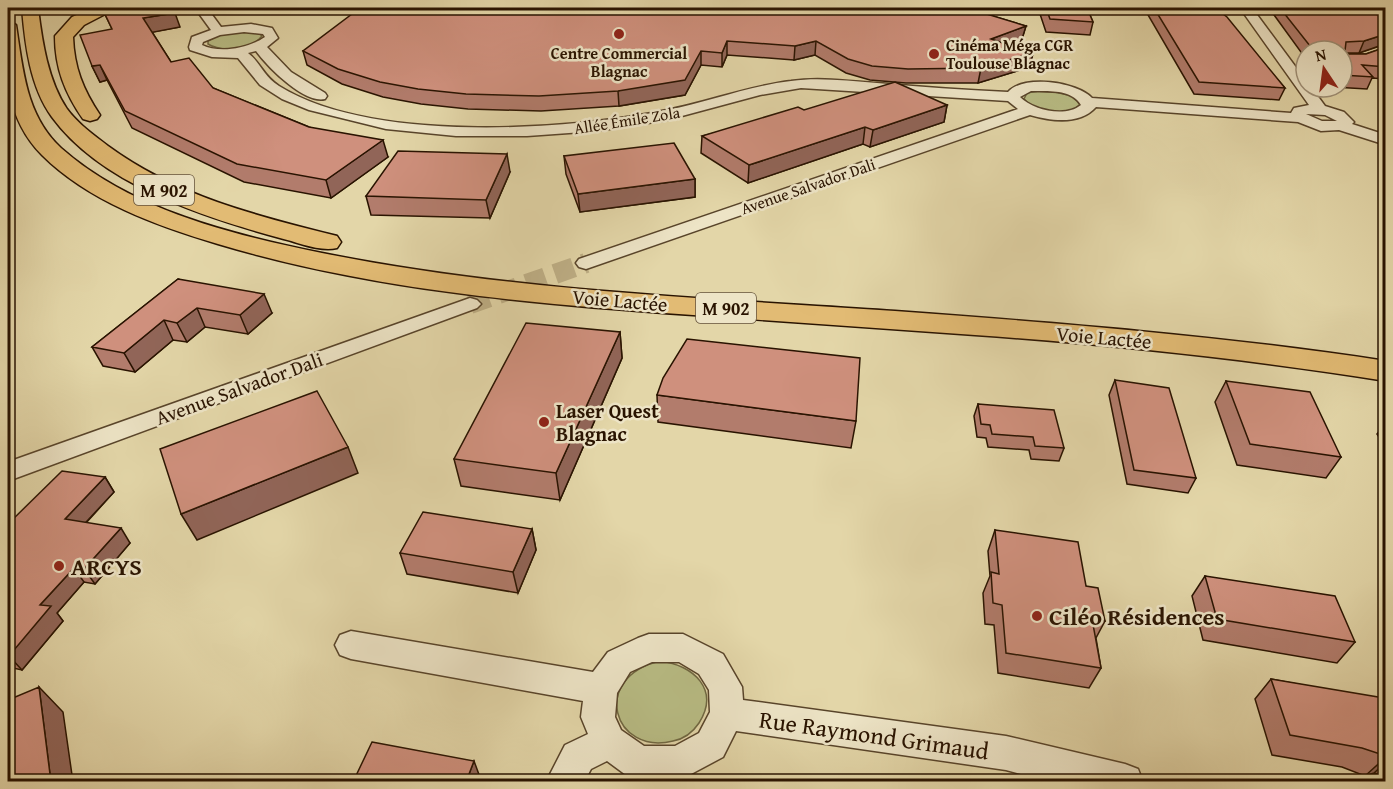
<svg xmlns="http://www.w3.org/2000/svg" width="1393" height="789" viewBox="0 0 1393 789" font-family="'Gentium Book Plus',serif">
<rect width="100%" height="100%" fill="#e3d6a8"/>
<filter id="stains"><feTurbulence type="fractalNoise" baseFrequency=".00333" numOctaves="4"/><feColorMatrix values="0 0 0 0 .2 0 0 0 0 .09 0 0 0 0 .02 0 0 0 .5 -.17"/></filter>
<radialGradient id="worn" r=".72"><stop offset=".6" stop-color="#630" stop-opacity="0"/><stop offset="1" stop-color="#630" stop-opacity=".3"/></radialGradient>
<path fill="#b8bc84" stroke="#706842" stroke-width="1.5" d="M243 31 259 33 262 36C252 49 222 53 208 44V41L221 34Z
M1045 90 1073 96 1080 105C1066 117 1036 113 1024 99L1027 93Z
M660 661C694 665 720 690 699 723 693 732 684 739 673 741 614 756 589 678 660 661Z"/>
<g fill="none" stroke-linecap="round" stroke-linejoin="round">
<path stroke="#beaf86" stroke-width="20" stroke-dasharray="20 10" stroke-linecap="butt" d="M470 304 586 263"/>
<defs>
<path id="minor" d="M195 8H207L221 27 251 24 272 28 278 38 267 47 291 72 325 93 327 96 325 99C304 104 268 67 256 51L248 53C261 63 263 76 279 86 370 143 565 131 667 110 709 102 748 86 791 81 819 77 848 81 877 83 920 87 964 90 1008 92 1024 74 1077 82 1092 98L1291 113 1294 108 1309 105 1240 8H1252L1306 81V87H1311L1325 106 1344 112 1354 122 1352 124 1386 135V145L1339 130 1321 131 1298 122 1096 107C1080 125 1051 121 1030 115L586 269 579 267 576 263 579 259 1018 109 1008 101 801 88 760 95 667 120 597 131 527 136H456L386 129 309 110 282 99 260 85 238 58 212 57 190 50 189 47 192 37 211 30ZM244 32 263 34 265 37C249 48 220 54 202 45L203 42 220 35ZM1031 91C1048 91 1072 89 1081 105 1065 118 1033 110 1020 97ZM1306 114 1325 115 1337 121H1322Z
M470 298 477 300 481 304 477 308 8 481V462Z
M351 631 593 672 608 652 638 638 649 634H683L723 654 742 687 743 700 1006 736 1125 764 1138 769 1143 782H1051L1006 770 736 731 723 757 678 781 639 780 626 775 607 761 591 769 584 782H546L565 745 588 734 581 717 583 701 351 659 340 655 335 645 340 635ZM652 662H679L699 674 709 690 710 712 699 733 675 746H644L621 730 615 717 617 693 630 672Z"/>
<path id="trunk" d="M22 8H38C42 41 48 81 67 109 78 124 94 135 108 146 176 196 257 216 337 236L341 242 337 248C319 252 297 242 280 238 203 217 101 184 52 117 30 87 25 44 22 8Z
M93 8H113L111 11 84 25 73 37C74 67 83 90 100 115L97 119 90 121 83 119C65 93 55 68 55 36L72 17Z
M8 20 16 25C23 70 26 116 61 148 131 210 233 235 322 253 511 291 703 298 895 311 1059 323 1223 336 1386 361V381C1249 359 1113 345 975 335 881 328 787 322 693 315 534 304 372 290 218 244 157 226 88 201 42 155 4 116 5 70 8 20Z"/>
</defs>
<use href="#minor" stroke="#58442a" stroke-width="3"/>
<use href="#trunk" stroke="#291300" stroke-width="3"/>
<use href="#minor" fill="#ede4c6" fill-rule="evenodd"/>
<use href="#trunk" fill="#e2bb74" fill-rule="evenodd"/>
</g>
<path fill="#b27c6c" stroke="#291300" stroke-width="1.5" d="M102 8 180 27 152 32 171 62 213 88 309 127 388 157 331 198 244 182 132 128 107 80 100 82 92 66 112 29Z
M1038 8H1087L1093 22 1090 35 1046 32Z
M1144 8H1215L1285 88 1279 100 1194 94Z
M1265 8H1355L1361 10 1386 17V44L1359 53H1347L1366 54 1386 47V79L1372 78 1367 89 1333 87H1342V51H1306V59L1269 8Z
M1356 8H1386V16Z
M973 10 1026 26 1022 39 1009 45 1033 53 1030 67 978 83H906L870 80 846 73 815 55 794 60 727 55 722 67 701 65 685 95 619 106 541 111 468 109 421 104 383 97 342 84 307 65 303 51Z
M947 105 944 122 870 147 863 144 748 183 701 153 702 136 804 110Z
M564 156 695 179V197L580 212 566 174Z
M510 172 490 218 371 215 366 196Z
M178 279 272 313 248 334 205 327 187 342 173 340 135 372 103 366 92 347Z
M620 332 622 358 560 500 461 486 454 459Z
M1115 380 1196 478 1188 493 1127 484 1109 395Z
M1226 381 1341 457 1326 478 1237 465 1215 402Z
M657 395 856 421 851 448 658 422Z
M978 404 1064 448 1059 461 1031 459 1029 450 988 447 986 438 977 437 974 416Z
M1386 422V448L1377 434Z
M105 477 114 492 86 523 130 543 95 584 84 582 57 613 63 621 22 670 8 667V524Z
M532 529 536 550 518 593 407 574 400 553Z
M995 530 1086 586 1105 621 1096 638 1101 668 1089 688 998 673 994 625 985 624 983 593 990 576 988 551Z
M1205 576 1355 642 1337 663 1203 640 1192 596Z
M1271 679 1386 701V775L1374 773 1365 776 1342 767 1272 755 1255 699Z"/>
<path fill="#916558" stroke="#291300" stroke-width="1.5" d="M175 13 180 27 149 33 143 18Z
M1026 26 1022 39 988 53 991 39Z
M1386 34 1385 44 1359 53 1364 41Z
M727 41V55L722 67V53Z
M816 41 815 55 794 60 795 46Z
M701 51V65L685 95 619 106 618 91Z
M1033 53 1030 67 978 83 981 68Z
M100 65 107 80 100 82 92 66Z
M947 105 944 122 870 147 873 130Z
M865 127 863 144 748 183 749 165Z
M383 140 388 157 331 198 326 180Z
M507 154 510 172 490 218 486 200Z
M695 179V197L580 212 578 194Z
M264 294 272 313 248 334 240 315Z
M197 308 205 327 187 342 177 323Z
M164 320 173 340 135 372 124 353Z
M620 332 622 358 560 500 556 473Z
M348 447 358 473 197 540 181 514Z
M105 477 114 492 75 534 65 519Z
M121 528 130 543 95 584 84 569Z
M532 529 536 550 518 593 513 572Z
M74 568 84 582 57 613 63 621 22 670 9 656 40 605Z
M39 687 63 712 73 782H51Z
M1386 757V762L1374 773 1365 776Z
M474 761 481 780 480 782H466Z"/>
<path fill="#cf907d" stroke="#291300" stroke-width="1.5" d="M102 8H171L175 13 143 18 171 62 189 58 213 88 309 127 383 140 326 180 237 164 125 111 100 65 92 66 80 35 112 29Z
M360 8H972L973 10 1026 26 991 39 1033 53 981 68 908 69 872 66 848 59 816 41 795 46 727 41 722 53 701 51 685 80 618 91 539 96 466 94 418 89 380 82 338 69 303 51Z
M1046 8H1087L1093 22 1050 19Z
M1154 8H1215L1227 17 1285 88 1199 82Z
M1280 8H1355L1361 10 1386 17V34L1364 41 1346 42 1345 51 1348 54H1366L1386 47V67L1362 65 1373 77 1342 75V51H1314Z
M895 82 947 105 873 130 865 127 749 165 702 136 798 107 804 110Z
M674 143 695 179 578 194 564 156Z
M398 151 507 154 486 200 366 196Z
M178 279 264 294 240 315 197 308 177 323 164 320 124 353 92 347Z
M526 323 620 332 556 473 454 459Z
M687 339 860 358 856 421 657 395 663 378Z
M1115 380 1169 388 1196 478 1134 470Z
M1226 381 1310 392 1341 457 1250 444Z
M317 391 348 447 181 514 160 449Z
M978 404 1054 410 1064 448 1035 446 1033 437 992 434 990 425 981 424Z
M62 471 105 477 65 519 121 528 84 569 74 568 40 605 51 606 9 656 8 655V524Z
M423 512 532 529 513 572 400 553Z
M995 530 1078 542 1086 586 1098 588 1105 621 1092 619 1101 668 1006 653 1002 605 993 603 991 572 999 574Z
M1205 576 1335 596 1355 642 1217 619Z
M1271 679 1384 698 1386 701V756L1362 748 1290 735Z
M39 687 51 782H8V700Z
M372 742 474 761 466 782H353Z"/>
<g fill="#8f2418" stroke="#ede4c6" stroke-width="2">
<circle cx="619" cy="34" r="6"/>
<circle cx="934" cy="54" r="6"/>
<circle cx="544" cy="422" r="6"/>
<circle cx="59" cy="566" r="6"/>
<circle cx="1037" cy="616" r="6"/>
</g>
<g text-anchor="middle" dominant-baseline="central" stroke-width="5" stroke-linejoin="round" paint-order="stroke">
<g font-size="16" font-weight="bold" fill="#291300" stroke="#ede4c6" text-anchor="start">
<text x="946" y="45">Cinéma Méga CGR<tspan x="946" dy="18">Toulouse Blagnac</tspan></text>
<text x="619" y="53" text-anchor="middle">Centre Commercial<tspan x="619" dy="18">Blagnac</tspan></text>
</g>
<g font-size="16" fill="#291300" stroke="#ede4c6">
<text transform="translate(627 120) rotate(-9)">Allée Émile Zola</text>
<text transform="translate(808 186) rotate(-19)">Avenue Salvador Dali</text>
</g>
<g fill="#ede4c6" stroke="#64523b" stroke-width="1.5">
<rect x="134" y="175" width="60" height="30" rx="4.5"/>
<rect x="696" y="293" width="60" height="30" rx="4.5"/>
</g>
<g font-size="18" font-weight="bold" fill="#291300">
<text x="164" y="190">M 902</text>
<text x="726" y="308">M 902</text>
</g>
<g font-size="20" fill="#291300" stroke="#ede4c6">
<text transform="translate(620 300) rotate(5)">Voie Lactée</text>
<text transform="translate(1104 337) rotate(5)">Voie Lactée</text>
<text transform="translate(239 388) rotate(-20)">Avenue Salvador Dali</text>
</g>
<g font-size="20" font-weight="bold" fill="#291300" stroke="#ede4c6" text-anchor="start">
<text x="556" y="410">Laser Quest<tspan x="556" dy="23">Blagnac</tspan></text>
</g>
<g font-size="24" font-weight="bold" fill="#291300" stroke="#ede4c6" text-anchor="start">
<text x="71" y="566">ARCYS</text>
<text x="1049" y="616">Ciléo Résidences</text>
</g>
<g font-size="24" fill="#291300" stroke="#ede4c6">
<text transform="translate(874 735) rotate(8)">Rue Raymond Grimaud</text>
</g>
</g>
<rect width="1393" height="789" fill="none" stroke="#e3d6a8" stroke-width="30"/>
<rect x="9" y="9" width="1375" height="771" fill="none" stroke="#291300" stroke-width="3"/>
<rect x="15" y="15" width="1363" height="759" fill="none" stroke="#291300" stroke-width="1.5"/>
<g transform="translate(1324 69) rotate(347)"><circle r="28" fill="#ede4c6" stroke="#9f9077" stroke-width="1.5"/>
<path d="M0-4.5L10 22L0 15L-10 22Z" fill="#8f2418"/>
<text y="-9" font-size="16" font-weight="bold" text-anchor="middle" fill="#291300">N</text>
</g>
<rect width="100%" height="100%" filter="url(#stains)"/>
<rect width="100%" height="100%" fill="url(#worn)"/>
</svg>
